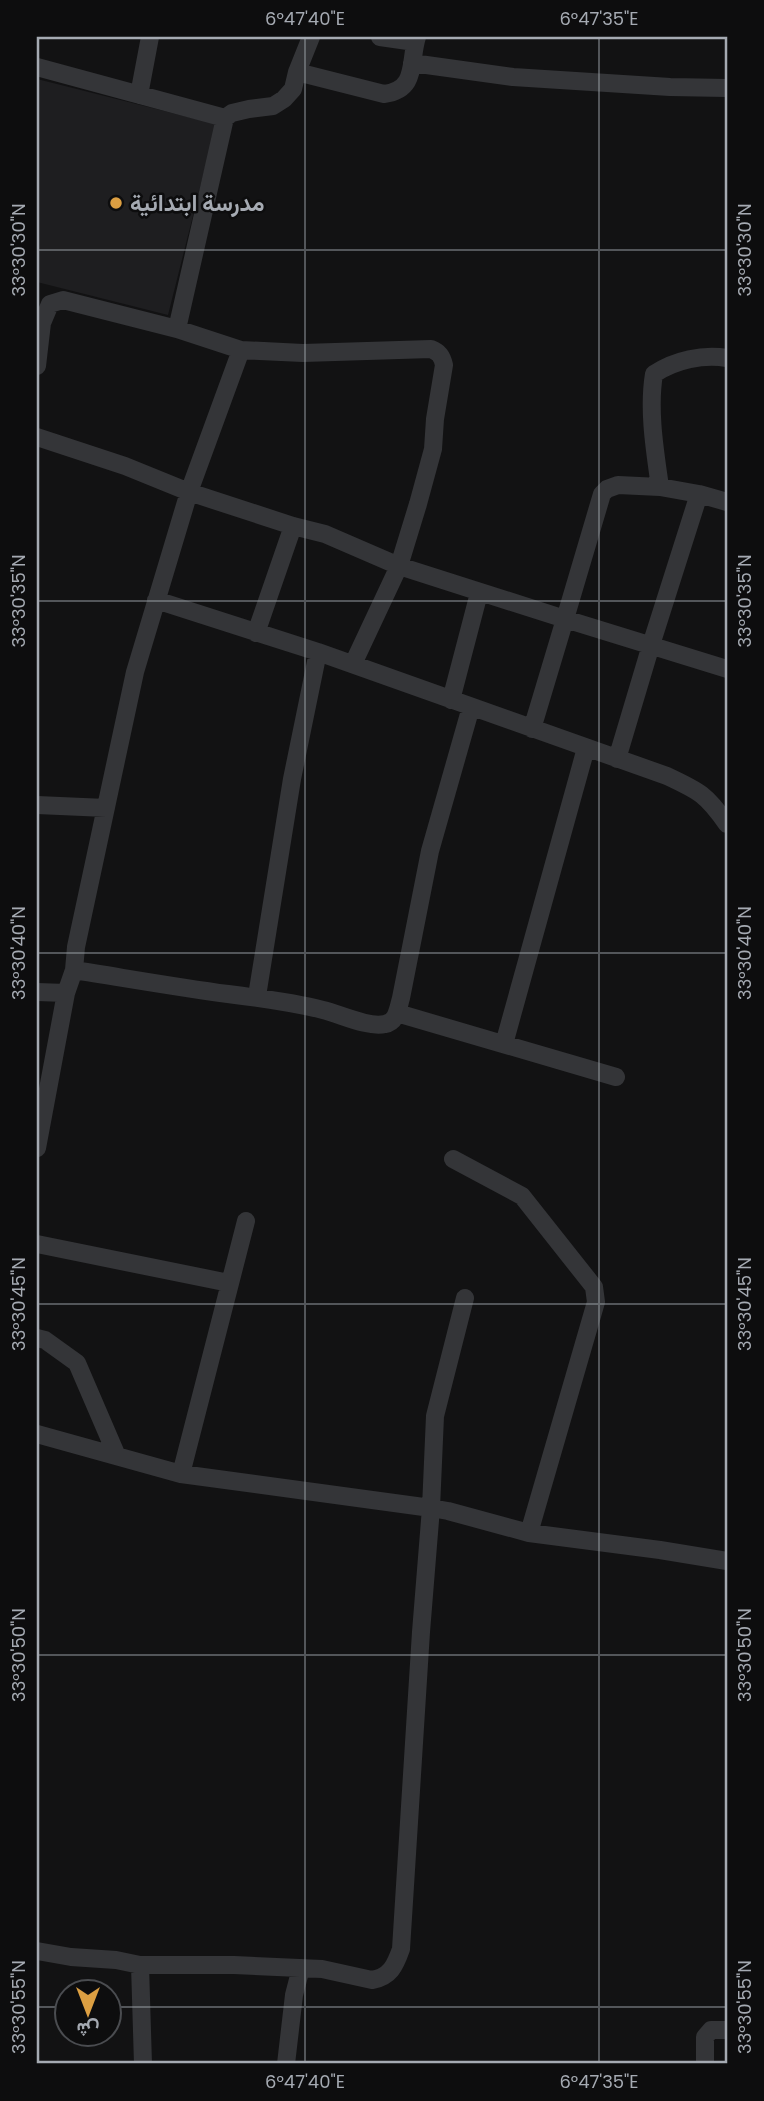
<svg xmlns="http://www.w3.org/2000/svg" width="764" height="2101" viewBox="0 0 764 2101" font-family="Poppins,Vazirmatn,sans-serif">
<rect width="100%" height="100%" fill="#121213"/>
<path fill="#1e1e20" d="M37 79 216 124 168 315 37 282Z"/>
<g fill="none" stroke-linecap="round" stroke-linejoin="round">
<path stroke="#343538" stroke-width="18" d="M380 37 415 42
M412 63 513 77 670 87 727 88
M37 67 225 118
M297 72 384 94C418 90 409 62 417 37
M139 95 150 37
M177 329 225 118 232 113 249 109 273 106 284 99 293 89 297 72 311 37
M37 366 42 323 50 304 63 300 177 329 241 350 303 353 431 349C439 352 442 356 444 365L435 419 433 449 418 504 399 566 353 664
M37 437 125 466 189 492 293 526 325 534 399 566 565 619 532 729
M660 487C655 451 648 410 654 374 675 360 703 354 727 358
M727 502 699 494 660 487 618 485 607 489 602 494 565 619 727 669
M156 600 318 652 667 776C699 791 706 794 727 824
M256 633 293 526
M451 700 479 593
M617 759 651 645 699 494
M37 805 106 808
M74 970C125 978 176 987 228 994 260 998 291 1002 323 1010 340 1014 368 1028 385 1024 397 1022 398 1008 401 998L430 851 471 707
M37 992 66 993
M257 996 292 779 318 652
M397 1013 616 1077
M504 1044 586 748
M37 1148 66 993 74 970 76 947 135 672 189 492 241 350
M453 1159 522 1196 594 1287 596 1302 529 1533
M37 1244 229 1283
M37 1338 45 1340 77 1363 117 1456
M37 1434 181 1474 431 1508 435 1416 465 1298
M181 1474 246 1221
M37 1951 71 1957 116 1960 140 1965H234L322 1969 372 1980C390 1977 395 1966 401 1949L421 1632 431 1508 448 1511 529 1533 660 1550 727 1561
M140 1965 143 2064
M286 2064 294 1995 301 1968
M705 2064V2037L711 2030H727"/>
</g>
<path fill="none" stroke="#a5aab2" stroke-width="2" stroke-opacity="0.45" d="M305 37V2064M599 37V2064M37 250H727M37 601H727M37 953H727M37 1304H727M37 1655H727M37 2007H66M108 2007H727"/>
<circle fill="#dc9f42" stroke="#0d0d0e" stroke-width="2.5" cx="116" cy="203" r="7"/>
<g text-anchor="middle" dominant-baseline="central" stroke-width="5" stroke-linejoin="round" paint-order="stroke">
<g font-size="23" font-weight="bold" fill="#a5aab2" stroke="#0d0d0e" text-anchor="start">
<text x="130" y="203">مدرسة ابتدائية</text>
</g>
</g>
<rect width="764" height="2101" fill="none" stroke="#0d0d0e" stroke-width="77"/>
<g transform="translate(88 2013) rotate(180)"><circle r="33" fill="#0d0d0e" stroke="#4a4c50" stroke-width="2"/>
<path d="M0-5L12 26L0 18L-12 26Z" fill="#dc9f42"/>
<text y="-10" font-size="19" font-weight="bold" text-anchor="middle" fill="#a5aab2">ش</text>
</g>
<rect x="38" y="38" width="688" height="2024" fill="none" stroke="#a5aab2" stroke-width="2.5"/>
<g font-size="18" text-anchor="middle" fill="#a5aab2">
<text x="305" y="25">6°47'40"E</text>
<text x="599" y="25">6°47'35"E</text>
<text transform="translate(745 250) rotate(-90)" y="6">33°30'30"N</text>
<text transform="translate(19 250) rotate(-90)" y="6">33°30'30"N</text>
<text transform="translate(19 601) rotate(-90)" y="6">33°30'35"N</text>
<text transform="translate(745 601) rotate(-90)" y="6">33°30'35"N</text>
<text transform="translate(745 953) rotate(-90)" y="6">33°30'40"N</text>
<text transform="translate(19 953) rotate(-90)" y="6">33°30'40"N</text>
<text transform="translate(19 1304) rotate(-90)" y="6">33°30'45"N</text>
<text transform="translate(745 1304) rotate(-90)" y="6">33°30'45"N</text>
<text transform="translate(19 1655) rotate(-90)" y="6">33°30'50"N</text>
<text transform="translate(745 1655) rotate(-90)" y="6">33°30'50"N</text>
<text transform="translate(745 2007) rotate(-90)" y="6">33°30'55"N</text>
<text transform="translate(19 2007) rotate(-90)" y="6">33°30'55"N</text>
<text x="305" y="2088">6°47'40"E</text>
<text x="599" y="2088">6°47'35"E</text>
</g>
</svg>
